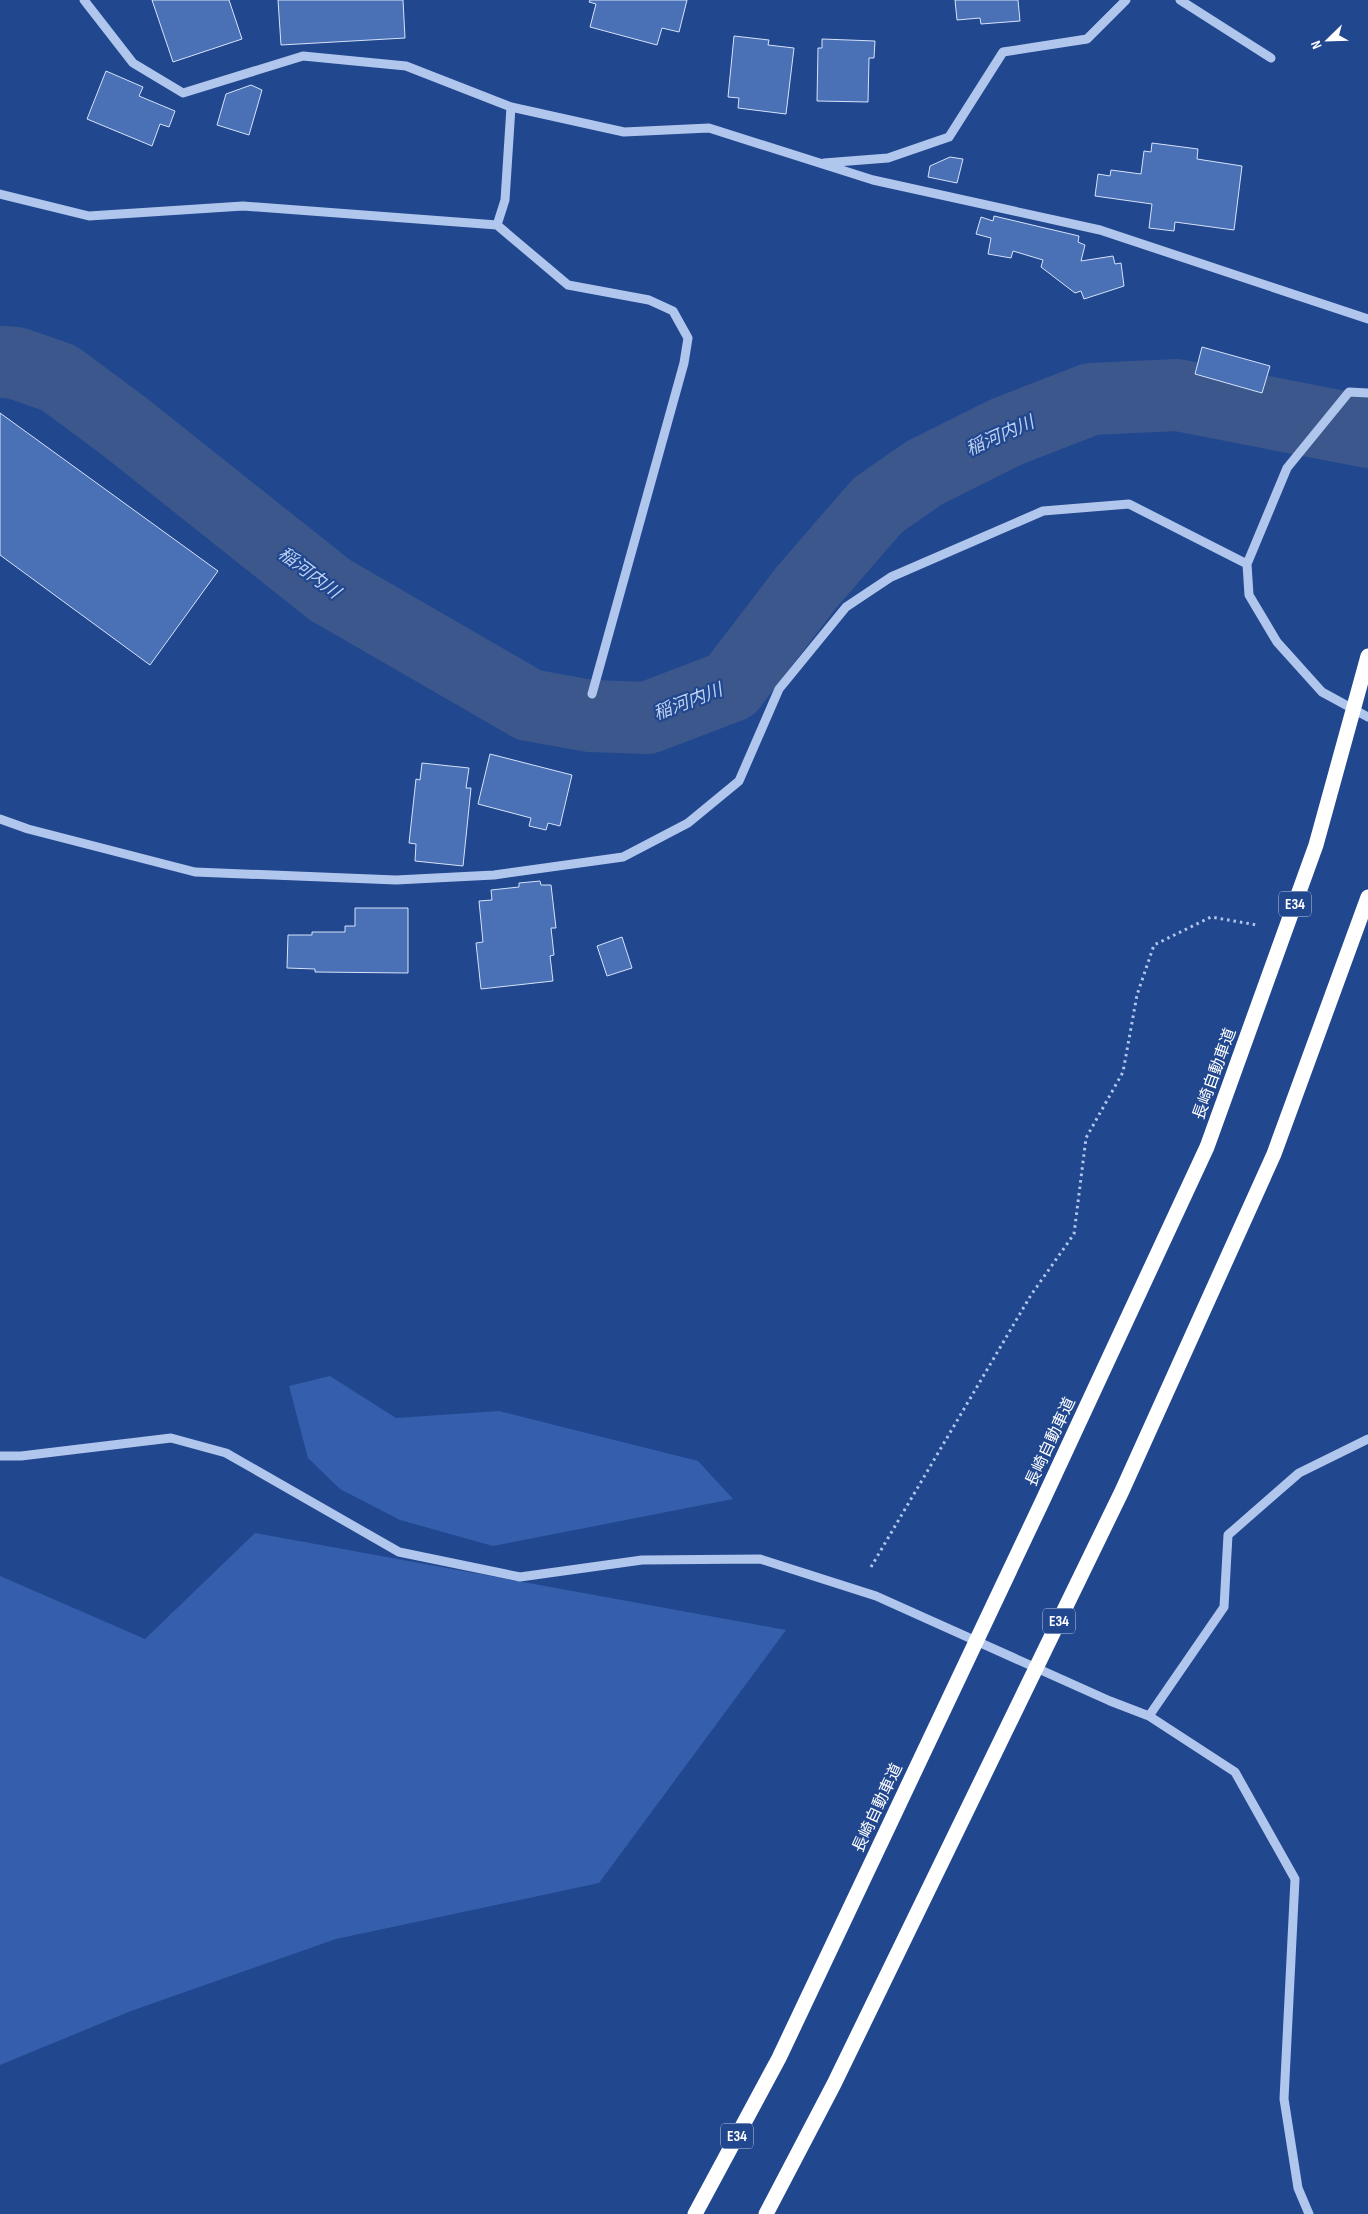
<svg xmlns="http://www.w3.org/2000/svg" width="1368" height="2214" viewBox="0 0 1368 2214" font-family="'Sofia Sans Condensed','Noto Sans JP',sans-serif">
<rect width="100%" height="100%" fill="#21478f"/>
<path fill="#355fac" d="M330 1376 396 1418 499 1411 698 1461 733 1499 493 1546 400 1520 340 1489 308 1458 289 1386Z
M255 1533 786 1630 599 1883 336 1939 131 2011 0 2065V1576L145 1639Z"/>
<g fill="none" stroke-linecap="round" stroke-linejoin="round">
<path stroke="#3c578b" stroke-width="72" d="M0 362 16 363 59 378 125 427 330 590 529 705 590 716 647 718 731 686 806 588 878 505 924 473 1006 432 1091 399 1177 395 1368 432"/>
</g>
<path fill="#4a70b6" stroke="#d6e3f9" d="M152 0H229L242 39 173 62Z
M278 0H403L405 38 281 45Z
M590 0H687L679 32 662 28 657 45 590 27 596 4 589 2Z
M955 0H1018L1020 21 981 24 980 18 957 20Z
M734 36 769 40 768 45 794 48 786 114 738 108 739 98 728 97Z
M822 39 875 41 874 58H869L868 102 817 101 818 48H822Z
M106 71 143 87 139 96 175 111 169 127 160 124 152 146 87 119Z
M251 85 262 90 249 135 217 125 226 94Z
M1152 143 1198 149 1197 159 1242 166 1234 230 1175 222 1174 231 1149 228 1152 204 1095 196 1098 174 1110 176 1111 170 1141 174 1144 151 1151 152Z
M950 157 963 159 957 183 928 177 930 166Z
M994 216 1079 236 1078 242 1085 245 1081 261 1113 256 1115 264 1121 263 1124 286 1084 299 1081 291 1075 293 1041 267 1043 260 1013 251 1011 258 988 254 991 238 976 234 981 217 993 221Z
M1202 347 1270 366 1262 393 1195 374Z
M0 413 218 571 150 665 0 555Z
M490 754 572 775 560 826 548 823 546 830 529 826 531 818 478 804Z
M422 763 469 768 466 788H471L463 866 415 861 416 844 409 843 416 779 420 780Z
M540 881 541 885H551L556 928H551L554 955 550 956 553 981 481 989 476 943 483 942 479 901 492 900 491 890 519 887V883Z
M355 908H408V973L315 972V969L287 968 288 935H312V932H345V926H355Z
M622 937 632 968 607 976 597 946Z"/>
<g fill="none" stroke-linecap="round" stroke-linejoin="round">
<path stroke="#b1c6ec" stroke-width="3" stroke-dasharray="2.5 4" stroke-linecap="butt" d="M871 1567 1031 1295 1074 1234 1086 1138 1123 1072 1137 995 1154 945 1211 917 1257 925"/>
<path stroke="#b1c6ec" stroke-width="9" d="M84 0 133 63 183 93 303 56 406 66 511 107 624 132 709 128 873 180 1100 230 1368 319
M1180 0 1271 58
M824 163 888 158 949 137 1003 52 1087 39 1126 0
M0 194 89 216 243 206 497 225 505 200 511 107
M497 225 568 285 649 300 673 311 688 338 684 363 592 694
M1368 393 1349 392 1287 468 1247 564 1249 595 1277 642 1322 692 1368 717
M0 819 28 829 195 872 396 880 494 875 623 857 688 823 739 781 779 689 846 607 891 577 1043 511 1129 504 1247 564
M0 1456H21L171 1438 226 1453 399 1552 520 1577 642 1560 760 1559 876 1596 1110 1701 1149 1716 1235 1772 1295 1879 1284 2099 1298 2188 1309 2214
M1149 1716 1224 1607 1228 1535 1299 1473 1368 1439"/>
<path stroke="#fff" stroke-width="15" d="M695 2214 779 2058 1043 1500 1207 1147 1316 845 1368 656
M766 2214 834 2084 1122 1491 1274 1154 1368 897"/>
</g>
<g text-anchor="middle" dominant-baseline="central" stroke-width="4.5" stroke-linejoin="round" paint-order="stroke">
<g fill="#21478f" stroke="#bcc8dd" stroke-width="1">
<rect x="1279" y="891.5" width="32" height="25" rx="4"/>
<rect x="1043" y="1608.5" width="32" height="25" rx="4"/>
<rect x="721" y="2123.5" width="32" height="25" rx="4"/>
</g>
<g font-size="15" font-weight="bold" fill="#fff">
<text x="1295" y="904">E34</text>
<text x="1059" y="1621">E34</text>
<text x="737" y="2136">E34</text>
</g>
<g font-size="16" fill="#fff" stroke="#21478f">
<text transform="translate(1215 1074) rotate(-70)">長崎自動車道</text>
<text transform="translate(1051 1442) rotate(-65)">長崎自動車道</text>
<text transform="translate(878 1808) rotate(-65)">長崎自動車道</text>
</g>
<g font-size="18" font-style="italic" fill="#bdd1f3" stroke="#21478f">
<text transform="translate(1000 436) rotate(-24)">稲河内川</text>
<text transform="translate(309 573) rotate(37)">稲河内川</text>
<text transform="translate(688 702) rotate(-21)">稲河内川</text>
</g>
</g>
<g transform="translate(1328 40) rotate(247)" stroke="#21478f" stroke-width="4" paint-order="stroke">
<path d="M0-4L9 19L0 12L-9 19Z" fill="#ffffff"/>
<text y="-8" font-size="14" font-weight="bold" text-anchor="middle" fill="#ffffff">N</text>
</g>
</svg>
